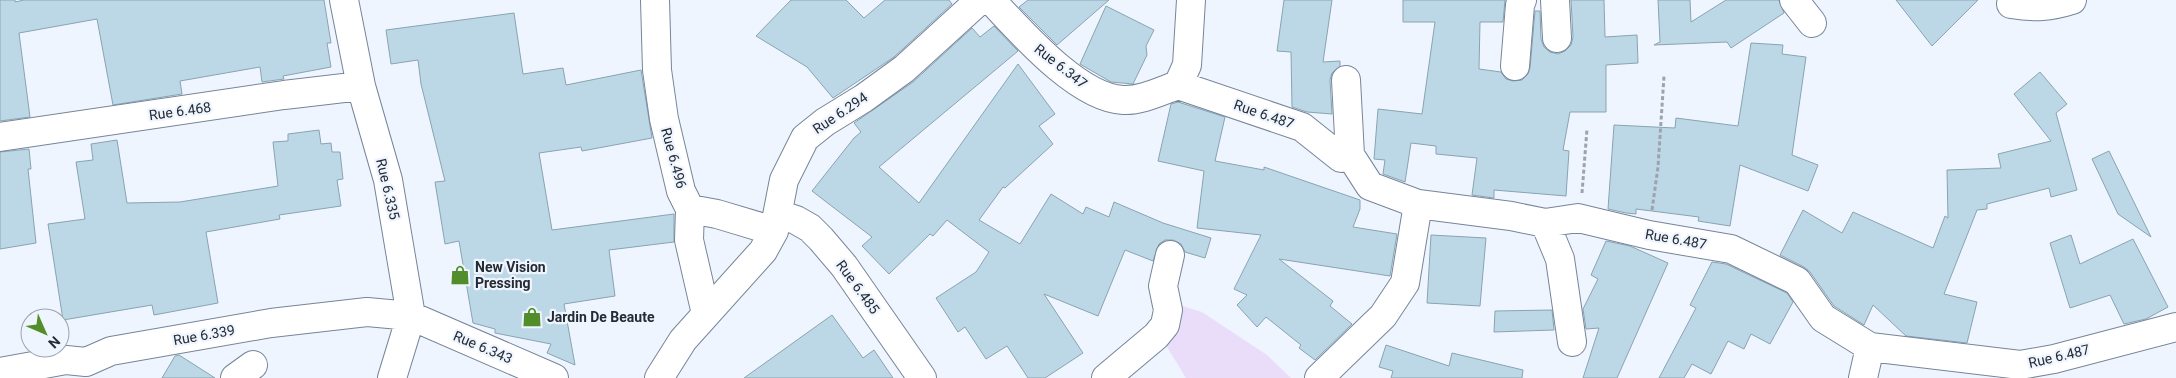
<svg xmlns="http://www.w3.org/2000/svg" width="2176" height="378" viewBox="0 0 2176 378" font-family="Roboto,sans-serif">
<rect width="100%" height="100%" fill="#eff5ff"/>
<path fill="#e9ddf9" d="M1179 305 1202 312 1267 355 1291 378H1186L1156 329Z"/>
<path fill="#bcd8e7" stroke="#89a3b1" d="M0 0H15V2L24 0H324L331 43H327L331 67 283 76 284 79 262 82 260 67 180 81 182 94 113 105 97 19 19 33 30 117 0 121Z
M791 0H846L864 18 885 0H949L952 4 894 57 833 98 807 67 756 36Z
M1028 0H1109L1057 45 1019 7Z
M1284 0H1332L1323 62 1340 61V66L1332 73 1330 80 1332 114 1307 112 1292 107 1291 52 1277 51Z
M1403 0H1505L1503 22H1480L1479 69 1501 72 1506 79 1513 81 1522 80 1528 74 1530 68 1535 11H1540L1541 39 1544 47 1550 52 1558 54 1565 51 1571 45 1573 37 1571 0H1604L1605 37 1637 35 1638 63 1606 65V112H1570L1563 150 1569 151 1566 196 1494 190V198L1472 195 1477 158 1436 154V146L1411 143 1405 182 1383 174 1385 160 1374 159 1378 109 1422 114 1435 22H1403Z
M1658 0H1690L1691 22 1726 0H1779L1784 13 1731 48 1727 42 1654 45 1660 42Z
M1896 0H1978L1932 46Z
M1106 6 1154 30 1146 46 1147 55 1133 84 1111 82 1080 64Z
M514 13 523 74 563 68 566 85 641 70 652 138 582 151 581 147 539 153 552 230 674 214V242L609 250 615 296 564 304 575 365 547 353 551 344 495 333V329L473 323 459 241 445 244 435 182 445 181 421 84 418 60 391 64 386 30Z
M994 26 1018 51 879 167 919 203 1018 64 1055 114 1039 126 1053 144 1005 188 1003 187 979 220 1020 244 1051 194 1083 214 1086 207 1109 217 1114 202 1163 223 1211 238 1205 258 1185 252 1181 244 1173 240H1165L1159 244 1153 261 1125 250 1098 316 1044 294 1083 353 1045 378H1028L1007 346 986 359 965 327 958 332 936 298 976 272 989 252 947 220 933 236 930 234 889 274 862 246 872 237 812 191 854 138 861 132 854 123 913 82 972 28 980 37Z
M1751 43 1783 45 1782 54 1806 57 1792 155 1818 165 1808 191 1740 165 1730 226 1698 221 1699 217 1636 209V214L1626 213 1608 209 1614 125 1675 128 1676 118 1738 126Z
M2040 72 2067 104 2056 113 2077 190 2051 197 2049 188 1987 204V209L1977 210 1944 294 1977 302 1967 343 1906 336 1873 305 1864 325 1834 306 1810 272 1804 267 1780 255 1803 210 1842 233 1853 212 1933 248 1945 216 1948 218 1947 170 2001 168 1998 154 2051 141 2014 94Z
M1178 102 1225 117 1215 161 1264 170V167L1360 200V209L1353 227 1397 234 1390 276 1279 259 1333 301 1330 306 1352 324 1315 360 1299 348 1301 345 1266 317 1257 327 1237 305 1247 295 1234 289 1261 235 1197 228 1204 171 1158 161 1171 104Z
M319 130 321 144 331 143 332 152H340L343 179 337 180 341 206 279 215 280 219 206 232 218 303 154 315 152 305 63 320 48 224 85 219 76 162 93 160 91 144 117 140 127 203 180 202 278 186 273 142 288 141V134Z
M29 149 31 169H28L36 243 0 249V152Z
M2109 151 2151 237 2118 214 2092 159Z
M1431 235 1486 238 1480 306 1427 303Z
M2071 235 2080 264 2133 239 2168 307 2146 319 2124 324 2110 295 2070 308 2050 243Z
M1606 241 1630 246 1668 263 1617 378H1583L1599 328 1586 329 1583 309 1598 279 1591 275Z
M1712 262 1726 264 1787 293 1793 302 1770 344 1751 334 1744 349 1728 341 1711 374 1692 364 1684 378H1659L1696 308 1690 305Z
M1552 310 1554 330 1494 332 1495 311Z
M832 315 863 358 874 350 893 378H744Z
M1386 345 1449 366 1452 353 1523 370 1522 378H1391L1393 371 1379 367Z
M179 355 215 378H162L175 356Z"/>
<g fill="none" stroke-linecap="round" stroke-linejoin="round">
<defs>
<path id="minor" d="M344 0 361 86 388 180 411 316 392 378
M655 0 657 70 664 119 681 191 690 209 689 240 706 314
M991 0C1021 32 1078 98 1123 100 1141 101 1161 91 1178 85L1187 65 1191 0
M1555 0 1557 38
M1794 0 1812 23
M2011 4C2035 8 2050 7 2072 0
M1515 66 1520 5 1522 0
M1346 80 1350 155
M1178 85 1302 127 1341 158 1350 155 1370 186 1418 204 1511 216 1545 223 1578 218 1649 235 1731 249 1797 281 1823 318 1870 347 2020 365 2054 359 2176 327
M0 137 284 95 361 86
M690 209 717 214 774 231
M778 214 796 220 810 228 821 239 844 266 922 378
M1545 223 1560 259 1572 342
M0 372 66 360 86 362 111 351 271 323 367 312 411 316 554 378
M235 378 253 365
M659 378 683 340 763 251 774 231 784 180 805 138 825 122 864 98 904 69 980 0
M1106 378 1156 336 1165 325 1168 310 1163 286 1170 255
M1319 378 1383 316 1405 283 1418 204
M1863 378 1870 347"/>
</defs>
<use href="#minor" stroke="#768599" stroke-width="30"/>
<path stroke="#9da3ac" stroke-width="3" stroke-dasharray="4 2.5" stroke-linecap="butt" d="M1582 193 1587 129
M1652 210 1658 167 1664 76"/>
<use href="#minor" stroke="#fff" stroke-width="28"/>
</g>
<defs>
<symbol id="shop-bare" viewBox="-9 -9 18 18"><path d="M-5-2.5h2.3a2.7 3.5 0 0 1 5.4 0H5L5.5 6h-11ZM-1.5-2.5h3a1.5 2.3 0 0 0-3 0Z" fill="#518d2b" stroke="#eff5ff" stroke-width="2.5" paint-order="stroke"/></symbol>
</defs>
<g fill-rule="evenodd">
<use href="#shop-bare" x="446" y="261" width="28" height="28"/>
<use href="#shop-bare" x="518" y="303" width="28" height="28"/>
</g>
<g text-anchor="middle" dominant-baseline="central" stroke-width="4.5" stroke-linejoin="round" paint-order="stroke">
<g font-size="14" fill="#252b33" stroke="#eff5ff">
<text transform="translate(1061 66) rotate(38)">Rue 6.347</text>
<text transform="translate(180 111) rotate(-8)">Rue 6.468</text>
<text transform="translate(840 113) rotate(-34)">Rue 6.294</text>
<text transform="translate(1264 114) rotate(19)">Rue 6.487</text>
<text transform="translate(674 158) rotate(75)">Rue 6.496</text>
<text transform="translate(388 189) rotate(77)">Rue 6.335</text>
<text transform="translate(1676 239) rotate(10)">Rue 6.487</text>
<text transform="translate(858 287) rotate(54)">Rue 6.485</text>
<text transform="translate(204 335) rotate(-10)">Rue 6.339</text>
<text transform="translate(483 347) rotate(23)">Rue 6.343</text>
<text transform="translate(2059 356) rotate(-13)">Rue 6.487</text>
</g>
<g font-size="14" font-weight="bold" fill="#252b33" stroke="#eff5ff" text-anchor="start">
<text x="475" y="267">New Vision<tspan x="475" dy="16">Pressing</tspan></text>
<text x="547" y="317">Jardin De Beaute</text>
</g>
</g>
<g transform="translate(45 333) rotate(135)"><circle r="24" fill="#eff5ff" stroke="#9ea4ad"/>
<path d="M0-4L9 19L0 12L-9 19Z" fill="#518d2b"/>
<text y="-8" font-size="14" font-weight="bold" text-anchor="middle" fill="#252b33">N</text>
</g>
</svg>
